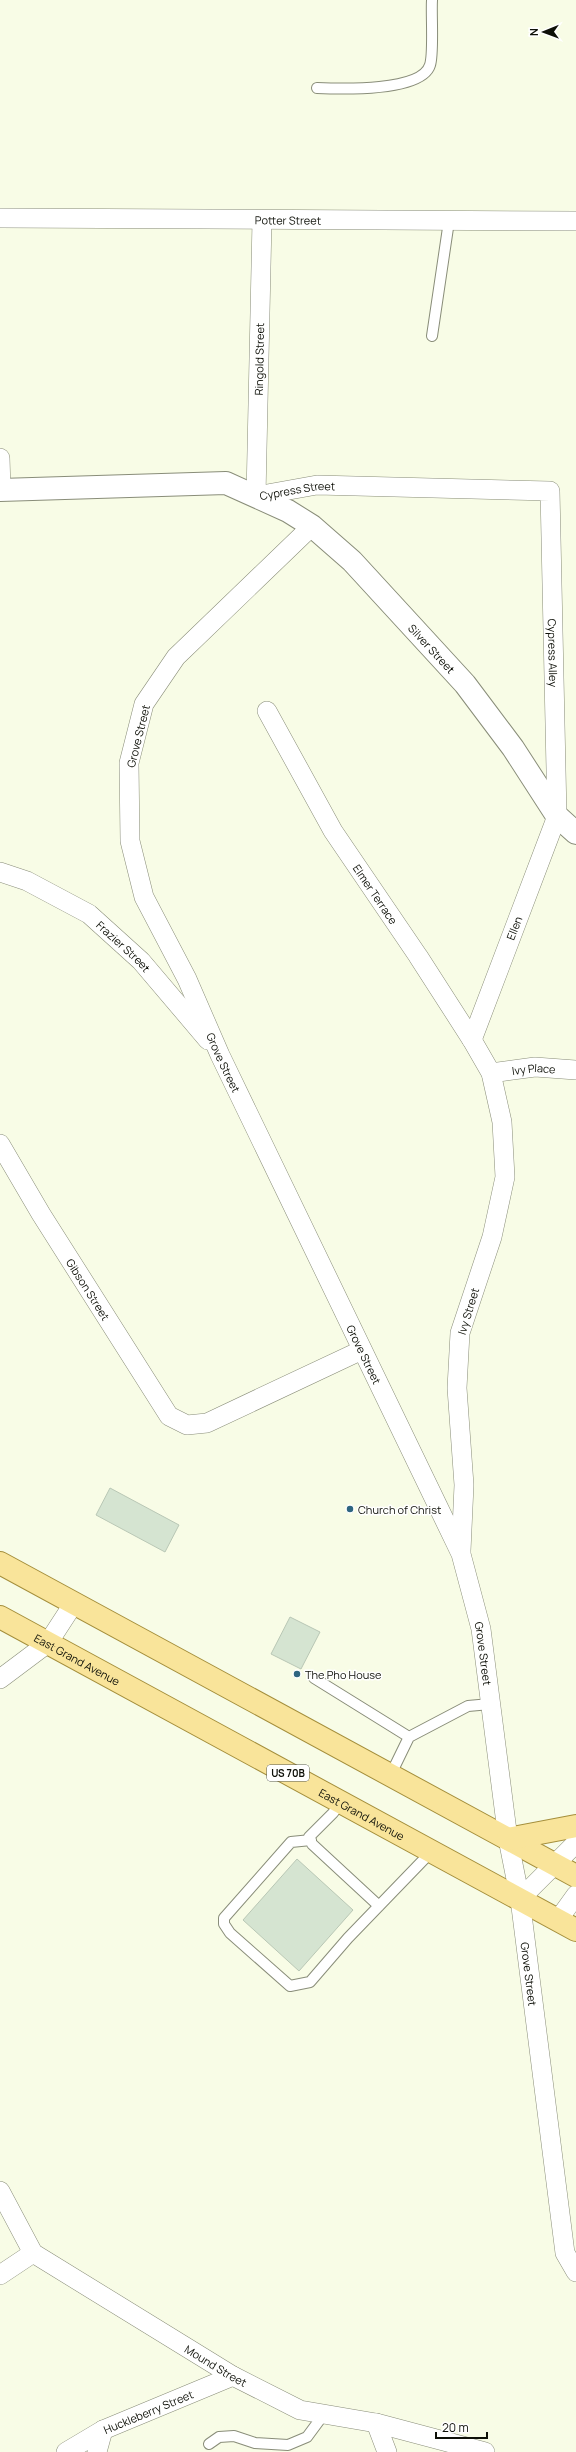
<svg xmlns="http://www.w3.org/2000/svg" width="576" height="2452" viewBox="0 0 576 2452" font-family="Manrope,sans-serif">
<rect width="100%" height="100%" fill="#f8fce6"/>
<path fill="#d5e4d1" stroke="#b9c7b5" d="M110 1488 179 1525 165 1552 96 1515Z
M290 1617 320 1632 301 1669 271 1654Z
M297 1859 353 1910 299 1971 243 1920Z"/>
<g fill="none" stroke-linecap="round" stroke-linejoin="round">
<defs>
<path id="service" d="M317 88C341 89 422 92 430 65 434 53 431 15 432 0
M432 336 449 221
M314 1678 409 1737 468 1706 490 1704
M390 1776 409 1737
M341 1802 333 1813 309 1837 312 1844 379 1906
M311 1840 291 1842 224 1918V1924L230 1933 290 1986 310 1982 348 1938 432 1851
M209 2444 219 2437 234 2436 255 2443 288 2445 307 2437 324 2414"/>
<g id="minor">
<path id="s1" d="M0 218 576 221"/>
<path id="s2" d="M262 221 256 496 317 485 550 491 557 816 472 1040"/>
<path d="M0 458 1 490"/>
<path id="s3" d="M312 526 176 657 144 704 129 763 130 841 144 897 187 979 220 1055 461 1554 481 1629 508 1839 520 1899 565 2253 576 2272"/>
<path id="s4" d="M267 711 333 831 418 956 472 1040 491 1073 502 1122 505 1177 492 1237 460 1333 457 1388 464 1485 461 1551"/>
<path id="s5" d="M0 872 27 881 89 914 141 961 208 1040"/>
<path id="s6" d="M491 1073 535 1067 576 1070"/>
<path id="s7" d="M0 1144 41 1214 169 1416 187 1425 207 1423 362 1350"/>
<path d="M0 1679 48 1643 74 1603"/>
<path d="M520 1899 576 1843"/>
<path d="M558 1920 576 1895"/>
<path id="s8" d="M0 2191 33 2253 233 2376 300 2410 376 2423 485 2452"/>
<path d="M0 2275 33 2253"/>
<path d="M376 2423 387 2452"/>
<path id="s9" d="M66 2452 103 2430 233 2376"/>
<path d="M97 2452 103 2430"/>
</g>
<g id="tertiary">
<path id="s10" d="M0 490 226 483 288 511 312 526 352 561 465 684 513 748 557 816 576 833"/>
</g>
<g id="primary">
<path d="M0 1563 576 1876"/>
<path id="s11" d="M0 1617 576 1930"/>
<path d="M508 1839 576 1826"/>
</g>
</defs>
<use href="#service" stroke="#898d79" stroke-width="12"/>
<use href="#minor" stroke="#898d79" stroke-width="20"/>
<use href="#tertiary" stroke="#898d79" stroke-width="24"/>
<use href="#primary" stroke="#a48e3b" stroke-width="24"/>
<use href="#service" stroke="#fff" stroke-width="10"/>
<use href="#minor" stroke="#fff" stroke-width="19"/>
<use href="#tertiary" stroke="#fff" stroke-width="22"/>
<use href="#primary" stroke="#f9e49a" stroke-width="22"/>
</g>
<g fill="#2e6580" stroke="#fff" stroke-width="1.5">
<circle cx="350" cy="1509" r="4"/>
<circle cx="297" cy="1674" r="4"/>
</g>
<g text-anchor="middle" dominant-baseline="central" stroke-width="3" stroke-linejoin="round" paint-order="stroke">
<rect fill="#fff" stroke="#565852" stroke-width="1" x="267" y="1765" width="42" height="16" rx="3"/>
<g font-size="10" font-weight="bold" fill="#0e1008">
<text x="288" y="1773">US 70B</text>
</g>
<g font-size="11" fill="#0e1008" stroke="#fff">
<text stroke="none"><textPath href="#s1" startOffset="288">Potter Street</textPath></text>
<text transform="translate(259 359) rotate(-89)">Ringold Street</text>
<text stroke="none"><textPath href="#s2" startOffset="317">Cypress Street</textPath></text>
<text stroke="none"><textPath href="#s10" startOffset="494">Silver Street</textPath></text>
<text stroke="none"><textPath href="#s2" startOffset="732">Cypress Alley</textPath></text>
<text transform="translate(138 736) rotate(-76)">Grove Street</text>
<text stroke="none"><textPath href="#s4" startOffset="213">Elmer Terrace</textPath></text>
<text transform="translate(514 928) rotate(-69)">Ellen</text>
<text stroke="none"><textPath href="#s5" startOffset="146">Frazier Street</textPath></text>
<text stroke="none"><textPath href="#s3" startOffset="626">Grove Street</textPath></text>
<text stroke="none"><textPath href="#s6" startOffset="43">Ivy Place</textPath></text>
<text stroke="none"><textPath href="#s7" startOffset="170">Gibson Street</textPath></text>
<text transform="translate(468 1311) rotate(-73)">Ivy Street</text>
<text stroke="none"><textPath href="#s3" startOffset="950">Grove Street</textPath></text>
<text stroke="none"><textPath href="#s3" startOffset="1274">Grove Street</textPath></text>
<text stroke="none"><textPath href="#s11" startOffset="88">East Grand Avenue</textPath></text>
<text stroke="none"><textPath href="#s11" startOffset="412">East Grand Avenue</textPath></text>
<text stroke="none"><textPath href="#s3" startOffset="1598">Grove Street</textPath></text>
<text stroke="none"><textPath href="#s8" startOffset="285">Mound Street</textPath></text>
<text stroke="none"><textPath href="#s9" startOffset="92">Huckleberry Street</textPath></text>
</g>
<g font-size="11" fill="#0e1008" stroke="#fff" text-anchor="start">
<text x="358" y="1509">Church of Christ</text>
<text x="305" y="1674">The Pho House</text>
</g>
</g>
<g transform="translate(544 32) rotate(269)" stroke="#ffffff" stroke-width="3" paint-order="stroke">
<path d="M0-3L7 15L0 10L-7 15Z" fill="#0e1008"/>
<text y="-6" font-size="11" font-weight="bold" text-anchor="middle" fill="#0e1008">N</text>
</g>
<path d="M436 2432v6h51v-6" fill="none" stroke="#0e1008" stroke-width="2"/>
<text x="442" y="2432" font-size="12" fill="#0e1008" stroke="#ffffff" stroke-width="3" paint-order="stroke">20 m</text>
</svg>
